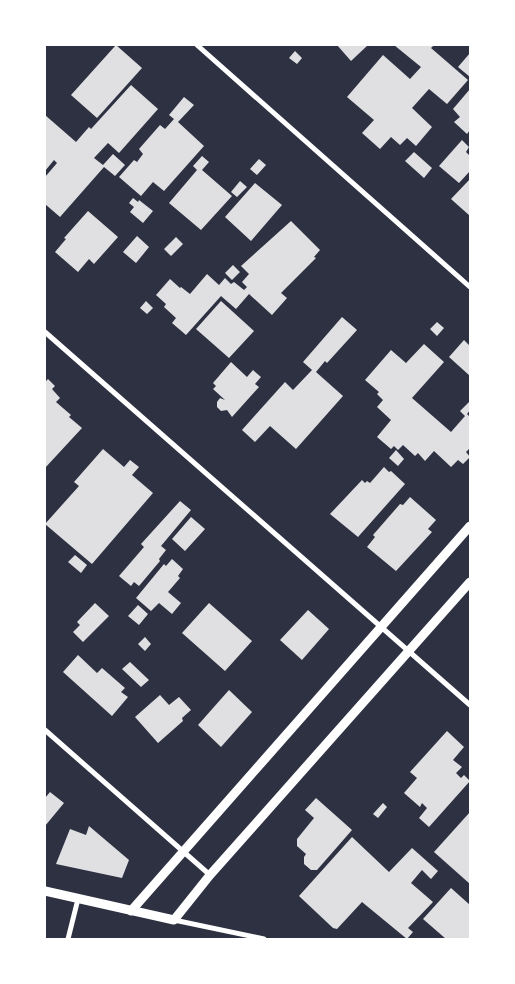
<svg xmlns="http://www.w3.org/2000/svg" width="515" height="984" viewBox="0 0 515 984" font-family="Helvetica,sans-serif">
<rect width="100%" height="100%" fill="#2d3142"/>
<path fill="#e0e0e3" d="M116 45 142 68 97 118 71 95Z
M337 45H368L351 61Z
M394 45H434L431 48 468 80 447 104 429 89 412 108 432 127 416 146 407 138 400 145 391 137 380 149 362 133 374 120 347 97 383 55 410 79 421 67Z
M295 51 302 58 297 64 289 58Z
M470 53V77L458 67Z
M131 85 158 109 119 153 108 143 94 158 103 165 113 154 125 165 115 176 104 167 60 217 45 204V177L57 163 54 160 45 171V115L76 142 89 127 91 129Z
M470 89V130L467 134 454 122 460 117 453 109Z
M184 97 194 105 178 122 204 146 164 191 153 182 141 196 119 177 134 160 137 162 143 154 139 149 160 125 165 129 174 119 169 115Z
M462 140 469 147 466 152 470 156V171L459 183 439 166Z
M414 152 432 168 424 178 405 161Z
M202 156 209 162 202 170 232 196 201 230 169 203 197 170 193 166Z
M259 159 266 165 257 175 250 169Z
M470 179V216L451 199Z
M240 181 247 187 237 197 231 192Z
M255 183 282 205 251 241 225 217Z
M133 198 138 202 139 200 153 211 143 223 130 212 134 207 129 203Z
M88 211 118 237 94 264 89 259 78 272 55 252 66 239 64 238Z
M291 221 320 250 314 257 316 258 281 293 287 298 272 315 249 294 236 309 221 296 186 335 172 323 176 318 164 307 166 304 156 295 170 279 180 288 181 287 190 294 207 274 219 285 225 278 231 284 234 282 244 290 247 287 242 282 249 274 241 266Z
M137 236 149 247 136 263 123 252Z
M176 237 183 244 171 256 164 249Z
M233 265 240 272 232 280 225 273Z
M146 301 153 308 147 314 140 308Z
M221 301 254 331 229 358 196 329Z
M342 317 357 330 327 363 325 361 316 372 343 396 296 449 270 426 255 442 242 430 285 382 293 390 312 370 303 362Z
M437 322 444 328 437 336 430 329Z
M464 340 470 346V376L449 357Z
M424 344 444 362 412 398 451 432 465 416 460 411 470 401V410L467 414 470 417V448L466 452 470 457 463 464 458 460 451 467 434 451 425 461 418 453 415 456 403 445 398 450 394 446 391 449 377 437 391 420 377 407 383 400 377 394 379 392 365 380 391 350 406 363Z
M231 362 247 377 253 370 261 377 255 384 259 387 232 417 227 410 221 411 217 407V402L220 398 225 400 213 389 216 386 213 383Z
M48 379 55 386 52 389 60 398 56 402 71 415 69 417 82 428 45 468V382Z
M103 449 124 467 130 460 139 467 132 475 153 493 92 564 45 524 79 486 74 482Z
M396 450 404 459 398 466 389 458Z
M384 467 389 472 391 471 405 484 358 537 330 514 362 480 365 483 367 481 370 483Z
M410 497 436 520 428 529 432 532 396 571 367 547 375 537 373 535 400 504 403 505Z
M180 501 191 510 161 546 166 550 159 559 160 561 139 586 134 582 131 586 119 576 144 547 141 544Z
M191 517 205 529 185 551 172 539Z
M75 555 87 565 81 573 68 562Z
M172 559 183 569 178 576 180 578 168 592 181 603 172 614 159 603 151 611 136 598 164 564 166 566Z
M95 603 109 616 83 642 73 632 80 625 77 622Z
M209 603 252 641 225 671 182 633Z
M138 605 148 614 139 625 128 616Z
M308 610 329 629 302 660 280 640Z
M145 637 151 644 145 651 138 644Z
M78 655 97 673 102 668 125 688 121 692 128 697 112 716 63 672Z
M130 662 149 680 141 687 122 669Z
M229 690 252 712 221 747 198 725Z
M160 695 169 705 179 697 191 710 182 718 183 721 158 743 135 717Z
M447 731 464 747 453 760 462 767 456 773 461 778 464 775 470 781 429 827 419 818 427 808 422 803 420 807 404 793 417 778 410 772Z
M50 792 64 803 45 826V798Z
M316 798 352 830 317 870H311L304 864V857L306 854 297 846V839L314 818 305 810Z
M383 803 387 807 378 818 373 814Z
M470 812V884L434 852Z
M89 826 129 860 122 878 56 864 70 829 86 835Z
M352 837 389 872 412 848 438 871 431 879 422 870 411 883 433 902 408 928 413 932 407 939 362 902 337 929 333 928 299 896Z
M451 888 470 905V939H446L423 919Z"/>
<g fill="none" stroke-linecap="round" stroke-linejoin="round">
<path stroke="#fff" stroke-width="5" d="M197 45 470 287
M45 332 470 705
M45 730 210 875
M174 920 264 939
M68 939 78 899"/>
<path stroke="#fff" stroke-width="9" d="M45 891 174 920 210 875 470 582
M131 911 470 526"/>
</g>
<rect width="515" height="984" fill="none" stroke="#ffffff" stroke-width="92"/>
</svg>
